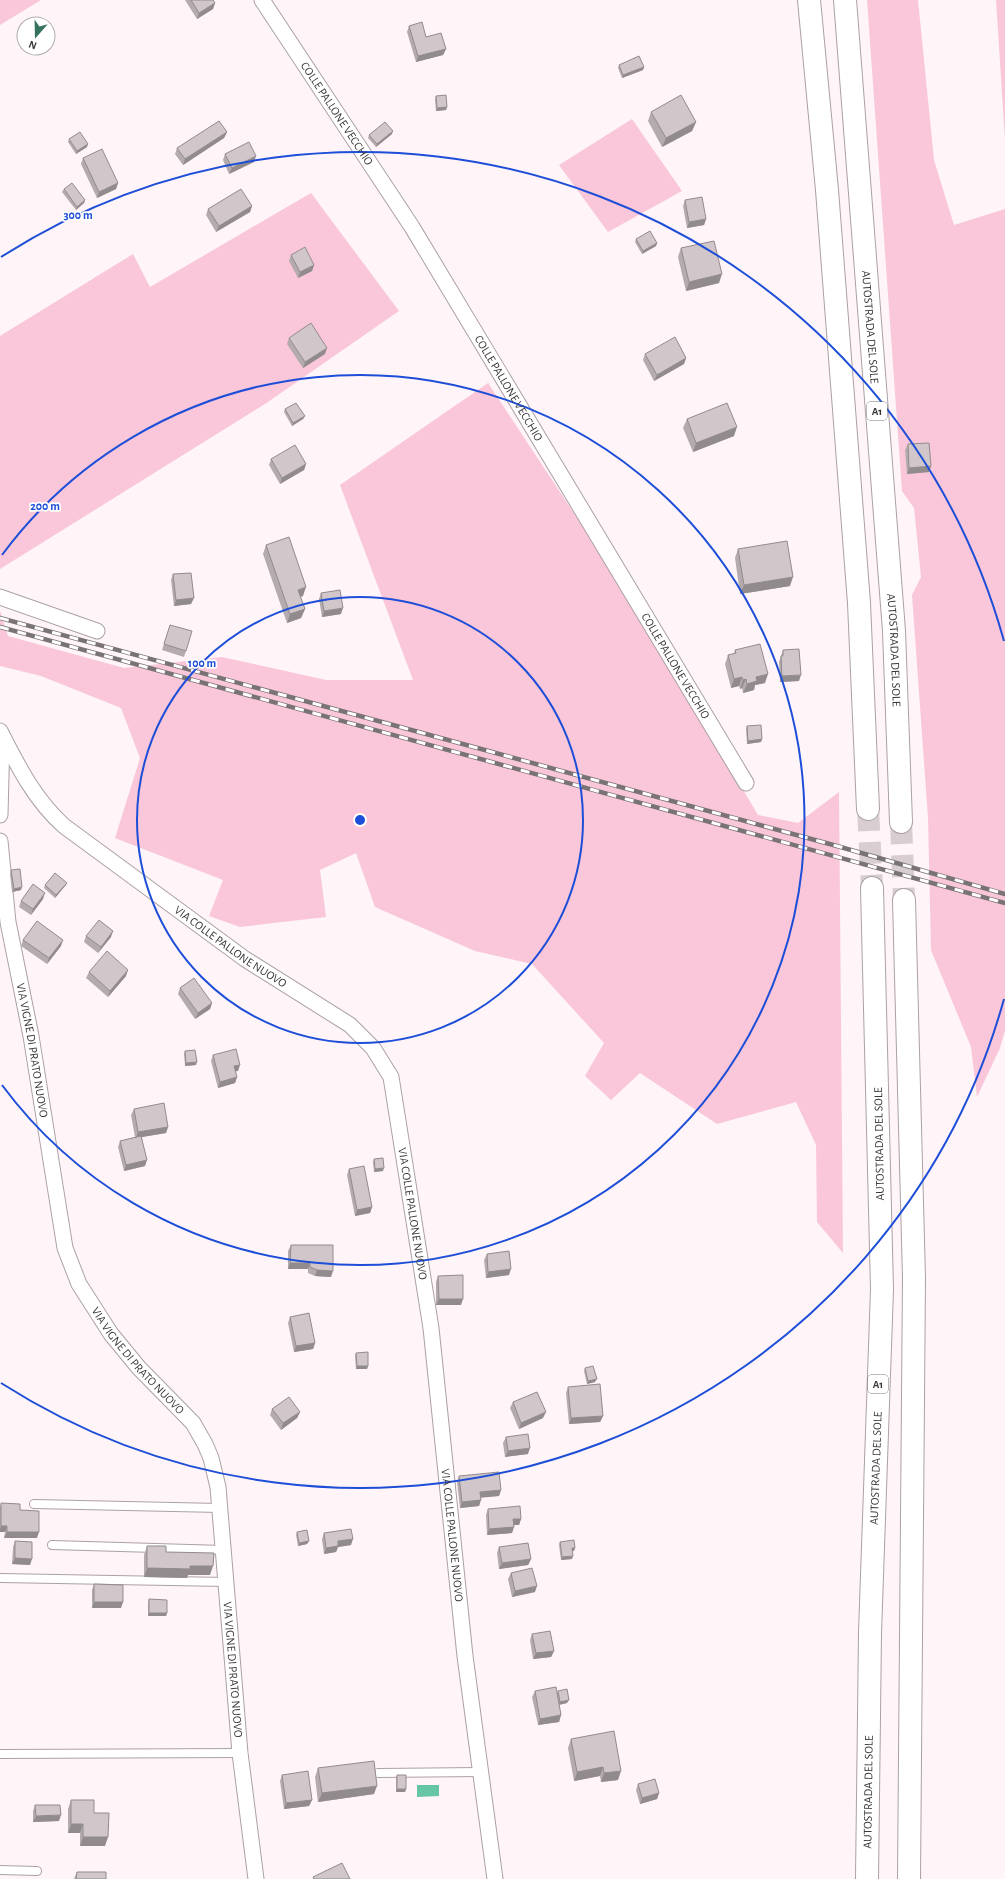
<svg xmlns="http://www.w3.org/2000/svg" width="1005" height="1879" viewBox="0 0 1005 1879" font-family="'Alegreya Sans',sans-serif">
<rect width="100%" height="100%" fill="#fff4f8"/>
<path fill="#f9c7d9" d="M0 0H41L0 25Z
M867 0H918L934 160 954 225 1005 209V1030L1000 1048 977 1097 971 1047 931 950 928 818 912 595 921 577 914 508 902 491Z
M996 0H1005V140Z
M632 119 682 191 608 232 559 165Z
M311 193 399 311 265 404 0 569V336L133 254 150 287Z
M488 383 626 592 758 815 798 823 839 792 843 1253 817 1222 816 1145 796 1102 717 1124 640 1073 611 1100 585 1076 604 1043 532 964 475 951 375 907 356 853 320 870 326 917 240 927 209 916 223 880 115 838 140 758 121 708 41 676 0 666V611L8 636 124 668 222 657 326 680H413L340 485Z"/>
<path fill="#66c5a5" d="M417 1785H439V1796L417 1797Z"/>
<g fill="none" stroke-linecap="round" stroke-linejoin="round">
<path stroke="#d8ced2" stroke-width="22" stroke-dasharray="22 11" stroke-linecap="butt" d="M868 809 872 888
M901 822 904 900"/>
<defs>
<path id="service" d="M34 1504 220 1508
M52 1545 224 1550
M0 1578 227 1582
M0 1754 240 1753
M378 1773 480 1772
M0 1870 37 1871"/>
<g id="minor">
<path id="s1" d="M262 0 412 227 746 783"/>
<path d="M0 597 97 631"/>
<path id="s2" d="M0 731C18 766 34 799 64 826L245 959 350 1025 373 1048 391 1077 431 1328 465 1656 495 1879"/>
<path d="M0 815 2 737"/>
<path id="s3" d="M0 841 8 922 31 1036 65 1248 79 1284 111 1334 139 1368 193 1423 205 1444 211 1458 218 1487 240 1753 256 1879"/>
</g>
<g id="motorway">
<path d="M809 0 827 190 859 603 868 809"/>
<path id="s4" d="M845 0 894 631 901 822"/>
<path d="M904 900 914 1278 909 1879"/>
<path id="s5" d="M867 1879 870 1633 882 1289 872 888"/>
</g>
</defs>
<use href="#service" stroke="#aba1a5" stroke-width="10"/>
<use href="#minor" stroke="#aba1a5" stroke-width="17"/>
<use href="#motorway" stroke="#aba1a5" stroke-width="24"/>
<use href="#service" stroke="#fff" stroke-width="8"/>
<use href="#minor" stroke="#fff" stroke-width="15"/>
<use href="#motorway" stroke="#fff" stroke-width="22"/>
<defs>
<path id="rail" d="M0 618 837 846 1005 894
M0 627 1005 903"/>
</defs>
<use href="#rail" stroke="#797375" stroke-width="4.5"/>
<use href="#rail" stroke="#fff" stroke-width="3" stroke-dasharray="9" stroke-linecap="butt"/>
</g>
<path fill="#b4abae" d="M185 0H213L215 3 213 9 197 19Z
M409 26 446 49 443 55 416 62 407 32Z
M619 65 644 67 643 70 622 78 618 68Z
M436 96 447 107 446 110 436 111 435 99Z
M651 112 696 122 692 131 662 147 648 121Z
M227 132 224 138 183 165 175 154 177 148Z
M392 134 376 147 368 138 369 135Z
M69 139 87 147 76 154 68 142Z
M225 154 254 162 229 174 223 160Z
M83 158 118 183 116 189 97 198 81 164Z
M64 189 85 200 84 203 76 210 62 192Z
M685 200 706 219 704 225 687 228 683 206Z
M252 206 250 212 216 232 206 215 208 209Z
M636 239 657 243 656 246 642 254 635 242Z
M681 248 719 283 686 291 678 257Z
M291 255 314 265 312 271 298 278 289 261Z
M289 338 325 354 303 368 287 344Z
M645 354 686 358 684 364 654 381 643 360Z
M285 409 305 416 303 419 292 426 284 412Z
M687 419 734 436 693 452 683 428Z
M908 444 931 466 929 472 907 474 905 450Z
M271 459 306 464 304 470 280 484 269 465Z
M266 545 303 596 300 597 305 609 301 618 287 623 263 554Z
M738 549 790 586 740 594 735 558Z
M173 574 191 604 174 606 171 580Z
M321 593 341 614 322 617 319 599Z
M170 625 186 651 184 657 162 650Z
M735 650 765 683 755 685 754 690 743 693 742 688 740 689 739 686 731 688 725 664 728 655 734 654Z
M783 650 799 681 780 682 779 662Z
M747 726 762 739 761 742 747 744 746 729Z
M11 870 21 890 12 892 10 874Z
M67 883 65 886 55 898 44 888 45 885Z
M43 899 31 915 19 907 21 901Z
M86 936 111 937 98 953 84 942Z
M23 940 61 946 47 964 21 946Z
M89 972 126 976 108 997 86 978Z
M180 988 212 1003 210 1009 195 1019 178 994Z
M185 1051 196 1065 185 1066 184 1054Z
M213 1055 238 1071H235L237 1077 235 1083 218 1088 211 1061Z
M134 1109 168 1127 166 1133 142 1137 145 1166 124 1171 118 1147 120 1141 135 1137 131 1115Z
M374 1159 383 1171 374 1172 373 1162Z
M349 1169 372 1207 370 1213 355 1216 347 1175Z
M291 1245 331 1277 315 1276 308 1273V1269H288V1251Z
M487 1254 509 1275 486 1278 484 1260Z
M438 1276 461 1305H436V1282Z
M290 1317 315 1343 313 1349 294 1352 288 1323Z
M356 1353 368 1366 367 1369H356L355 1356Z
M585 1368 595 1382 587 1384 584 1371Z
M568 1387 603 1416 600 1422 569 1424 566 1393Z
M513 1402 543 1418 519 1429 510 1408Z
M272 1409 300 1412 297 1418 281 1430 270 1415Z
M506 1437 528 1454 505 1457 503 1443Z
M459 1476 501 1490 499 1496 481 1497 479 1506 460 1508 457 1482Z
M1 1503 20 1510 37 1538H4L5 1532H0V1507Z
M488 1509 521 1519 519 1525H514L512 1533 487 1535 486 1515Z
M297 1532 309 1541 307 1544 298 1546 296 1535Z
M324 1533 351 1545 338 1547 336 1552 324 1554 322 1539Z
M15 1541 30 1565 12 1564 13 1547Z
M560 1542 575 1548 574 1551H572V1559L561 1560 559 1545Z
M147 1546 166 1552 210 1575H188L187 1578 144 1577V1555Z
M499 1547 531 1559 528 1565 499 1569 497 1553Z
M511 1573 535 1592 512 1597 508 1579Z
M94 1584 121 1608H92V1590Z
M149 1599 167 1613 166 1616H148V1602Z
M532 1634 554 1651 551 1657 533 1659 530 1640Z
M535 1691 557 1693 558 1691 567 1703 559 1705 561 1715 559 1722 538 1725 532 1697Z
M571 1739 618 1780 601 1782 600 1776 574 1781 568 1748Z
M318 1768 374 1794 318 1802 315 1777Z
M282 1775 312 1800 309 1806 284 1809 280 1781Z
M397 1775 406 1789 405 1792H396V1778Z
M638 1784 659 1793 657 1799 640 1804 636 1790Z
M71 1800 94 1813 105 1846H80V1833H68V1809Z
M35 1805 59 1821 33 1822V1811Z
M77 1872 106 1879H74Z"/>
<path fill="#928b8d" d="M215 3 213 9 197 19 199 13Z
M446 49 443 55 416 62 418 56Z
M644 67 643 70 622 78 623 75Z
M447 107 446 110 436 111 437 108Z
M696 122 692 131 662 147 666 138Z
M393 131 392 134 376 147 377 144Z
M227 132 224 138 183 165 185 159Z
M88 144 87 147 76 154 77 151Z
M256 156 254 162 229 174 232 168Z
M118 183 116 189 97 198 99 192Z
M85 200 84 203 76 210 77 207Z
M252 206 250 212 216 232 219 226Z
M706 219 704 225 687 228 689 222Z
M657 243 656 246 642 254 643 251Z
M314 265 312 271 298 278 300 272Z
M722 274 719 283 686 291 689 282Z
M327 348 325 354 303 368 305 362Z
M686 358 684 364 654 381 657 375Z
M305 416 303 419 292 426 293 423Z
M737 427 734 436 693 452 696 443Z
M306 464 304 470 280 484 282 478Z
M931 466 929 472 907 474 909 468Z
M793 577 790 586 740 594 744 585Z
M306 587 303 596 295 599 298 590Z
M194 598 191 604 174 606 176 600Z
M343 608 341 614 322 617 324 611Z
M305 609 301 618 287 623 290 614Z
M768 674 765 683 755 685 754 690 743 693 747 684 756 677Z
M801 675 799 681 780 682 782 676Z
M742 677 739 686 731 688 734 679Z
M746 679 742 688 740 689 743 680Z
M762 739 761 742 747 744 748 741Z
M67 883 65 886 55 898 56 895Z
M22 887 21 890 12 892 14 889Z
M45 893 43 899 31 915 33 909Z
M113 931 111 937 98 953 101 947Z
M63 940 61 946 47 964 49 958Z
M128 970 126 976 108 997 110 991Z
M212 1003 210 1009 195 1019 198 1013Z
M197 1062 196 1065 185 1066 186 1063Z
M240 1065 238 1071 232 1072 234 1066Z
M237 1077 235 1083 218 1088 220 1082Z
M168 1127 166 1133 136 1138 138 1132Z
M147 1160 145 1166 124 1171 126 1165Z
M384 1168 383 1171 374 1172 375 1169Z
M372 1207 370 1213 355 1216 357 1210Z
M290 1263H310L308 1269H288Z
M511 1269 509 1275 486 1278 488 1272Z
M317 1270 333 1271 331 1277 315 1276Z
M439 1299H463L461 1305H436Z
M315 1343 313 1349 294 1352 296 1346Z
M357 1366H368L367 1369H356Z
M597 1379 595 1382 587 1384 588 1381Z
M300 1412 297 1418 281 1430 283 1423Z
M546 1412 543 1418 519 1429 521 1423Z
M603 1416 600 1422 569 1424 571 1418Z
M530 1448 528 1454 505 1457 508 1451Z
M501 1490 499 1496 478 1498 480 1492Z
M481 1500 479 1506 460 1508 462 1502Z
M513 1519H521L519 1525H511Z
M1 1526H7L5 1532H0V1529Z
M514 1527 512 1533 487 1535 489 1529Z
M7 1532H39L37 1538H4Z
M353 1539 351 1545 338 1547 336 1552 324 1554 326 1548 338 1541Z
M309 1541 307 1544 298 1546 299 1543Z
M572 1548H575L574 1551H571Z
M573 1556 572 1559 561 1560 562 1557Z
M15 1558 32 1559 30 1565 12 1564Z
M531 1559 528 1565 499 1569 502 1563Z
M190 1566H213L210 1575H188L187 1578 144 1577 147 1568Z
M537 1586 535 1592 512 1597 515 1591Z
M94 1602H123L121 1608H92Z
M149 1613H167L166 1616H148Z
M554 1651 551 1657 533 1659 536 1653Z
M569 1700 567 1703 558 1705 560 1702Z
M561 1715 559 1722 538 1725 540 1719Z
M603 1767 600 1776 574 1781 577 1772Z
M621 1771 618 1780 601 1782 604 1773Z
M377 1786 374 1794 318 1802 322 1793Z
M397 1789H406L405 1792H396Z
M659 1793 657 1799 640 1804 642 1798Z
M312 1800 309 1806 284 1809 286 1803Z
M61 1815 59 1821 33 1822 36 1816Z
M71 1824H83L80 1833H68Z
M83 1837H108L105 1846H80Z"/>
<path fill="#d1c7ca" stroke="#928b8d" d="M191 0H213L215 3 199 13Z
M422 22 426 37 441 33 446 49 418 56 409 26Z
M639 56 644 67 623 75 619 65Z
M446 95 447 107 437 108 436 96Z
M681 95 696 122 666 138 651 112Z
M219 121 227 132 185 159 177 148Z
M385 122 393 131 377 144 369 135Z
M80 132 88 144 77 151 69 139Z
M249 142 256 156 232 168 225 154Z
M102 149 118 183 99 192 83 158Z
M72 183 85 200 77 207 64 189Z
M241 189 252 206 219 226 208 209Z
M702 197 706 219 689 222 685 200Z
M650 231 657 243 643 251 636 239Z
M714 241 722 274 689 282 681 248Z
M305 247 314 265 300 272 291 255Z
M311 323 327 348 305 362 289 338Z
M675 337 686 358 657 375 645 354Z
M296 403 305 416 293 423 285 409Z
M727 403 737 427 696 443 687 419Z
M929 443 931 466 909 468 908 444Z
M295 445 306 464 282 478 271 459Z
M289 537 306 587 298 590 305 609 290 614 266 545Z
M787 541 793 577 744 585 738 549Z
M191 573 194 598 176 600 173 574Z
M340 590 343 608 324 611 321 593Z
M170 625 192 631 186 651 164 644Z
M760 644 768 674 756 677 757 681 747 684 746 679 743 680 742 677 734 679 728 655 736 653 735 650Z
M799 649 801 675 782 676 781 656H783V650Z
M761 725 762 739 748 741 747 726Z
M20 869 22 887 14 889 11 870Z
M55 873 67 883 56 895 45 885Z
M33 884 45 893 33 909 21 901Z
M99 920 113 931 101 947 86 936Z
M37 921 63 940 49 958 23 940Z
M107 951 128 970 110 991 89 972Z
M194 978 212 1003 198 1013 180 988Z
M236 1049 240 1065 234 1066 237 1077 220 1082 213 1055Z
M195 1050 197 1062 186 1063 185 1051Z
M164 1103 168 1127 138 1132 134 1109Z
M141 1136 147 1160 126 1165 120 1141Z
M383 1158 384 1168 375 1169 374 1159Z
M364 1166 372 1207 357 1210 349 1169Z
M291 1245H333V1271L317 1270 310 1267V1263H290Z
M509 1251 511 1269 488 1272 487 1254Z
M463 1275V1299H439L438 1276Z
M309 1313 315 1343 296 1346 290 1317Z
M368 1352V1366H357L356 1353Z
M593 1366 597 1379 588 1381 585 1368Z
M600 1384 603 1416 571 1418 568 1387Z
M537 1392 546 1412 521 1423 513 1402Z
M289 1397 300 1412 283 1423 272 1409Z
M528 1434 530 1448 508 1451 506 1437Z
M499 1472 501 1490 480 1492 481 1500 462 1502 459 1476Z
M1 1503 20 1504V1510L39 1511V1532H7V1526H1Z
M520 1506 521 1519H513L514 1527 489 1529 488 1509Z
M351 1529 353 1539 338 1541V1546L326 1548 324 1533Z
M307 1530 309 1541 299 1543 297 1532Z
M574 1540 575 1548H572L573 1556 562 1557 560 1542Z
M15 1541 32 1542V1559L15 1558Z
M528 1543 531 1559 502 1563 499 1547Z
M147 1546H166V1552L214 1553 213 1566H190V1569L147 1568Z
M532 1568 537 1586 515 1591 511 1573Z
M94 1584 123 1585V1602H94Z
M149 1599 167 1600V1613H149Z
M550 1631 554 1651 536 1653 532 1634Z
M556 1687 561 1715 540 1719 535 1691Z
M567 1689 569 1700 560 1702 558 1691Z
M614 1731 621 1771 604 1773 603 1767 577 1772 571 1739Z
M374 1761 377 1786 322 1793 318 1768Z
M308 1771 312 1800 286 1803 282 1775Z
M397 1775H406V1789H397Z
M655 1779 659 1793 642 1798 638 1784Z
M71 1800H94V1813H109L108 1837H83V1824H71Z
M35 1805H60L61 1815 36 1816Z
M342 1863 350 1879H314L313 1877Z
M77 1872H106V1879H76Z"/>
<g fill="none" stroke="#1d4ed8" stroke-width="2">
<circle cx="360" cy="820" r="223"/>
<path d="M2 555A445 445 0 1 1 2 1085"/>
<path d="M1004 999A668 668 0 0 1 1 1383M1 257A668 668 0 0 1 1004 641"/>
</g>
<g text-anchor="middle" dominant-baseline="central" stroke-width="3.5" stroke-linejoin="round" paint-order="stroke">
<g fill="#fff" stroke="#767374" stroke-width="1">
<rect x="867" y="402" width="20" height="18" rx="3"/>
<rect x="868" y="1375" width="20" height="18" rx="3"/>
</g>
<g font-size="11" font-weight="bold" fill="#3b3738">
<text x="877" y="411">A1</text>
<text x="878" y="1384">A1</text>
</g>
<g font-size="12" fill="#3b3738" stroke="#fff">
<text stroke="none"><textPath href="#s1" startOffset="136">COLLE PALLONE VECCHIO</textPath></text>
<text stroke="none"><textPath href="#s4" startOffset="328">AUTOSTRADA DEL SOLE</textPath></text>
<text stroke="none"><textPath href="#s1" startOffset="460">COLLE PALLONE VECCHIO</textPath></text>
<text stroke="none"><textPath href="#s4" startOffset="652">AUTOSTRADA DEL SOLE</textPath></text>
<text stroke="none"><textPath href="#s1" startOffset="784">COLLE PALLONE VECCHIO</textPath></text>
<text stroke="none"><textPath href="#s2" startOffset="321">VIA COLLE PALLONE NUOVO</textPath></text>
<text stroke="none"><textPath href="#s3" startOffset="212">VIA VIGNE DI PRATO NUOVO</textPath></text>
<text transform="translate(879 1144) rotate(-91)">AUTOSTRADA DEL SOLE</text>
<text stroke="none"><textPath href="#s2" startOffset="669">VIA COLLE PALLONE NUOVO</textPath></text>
<text stroke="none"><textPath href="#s3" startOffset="548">VIA VIGNE DI PRATO NUOVO</textPath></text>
<text stroke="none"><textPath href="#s5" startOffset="411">AUTOSTRADA DEL SOLE</textPath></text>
<text stroke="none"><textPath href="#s2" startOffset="993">VIA COLLE PALLONE NUOVO</textPath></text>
<text stroke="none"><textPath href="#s3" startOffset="884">VIA VIGNE DI PRATO NUOVO</textPath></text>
<text stroke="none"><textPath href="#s5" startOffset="87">AUTOSTRADA DEL SOLE</textPath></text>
</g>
</g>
<circle cx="360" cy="820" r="6" fill="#1d4ed8" stroke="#fff" stroke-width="2"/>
<g font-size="12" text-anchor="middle" font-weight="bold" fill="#1d4ed8" stroke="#fff" stroke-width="3.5" stroke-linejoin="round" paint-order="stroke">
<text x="78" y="219">300 m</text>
<text x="45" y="510">200 m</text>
<text x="202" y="667">100 m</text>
</g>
<g transform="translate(36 36) rotate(200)"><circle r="19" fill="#ffffff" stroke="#b1afaf"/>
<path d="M0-3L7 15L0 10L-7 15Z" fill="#35735e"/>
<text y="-6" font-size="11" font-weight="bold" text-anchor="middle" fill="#3b3738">N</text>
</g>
</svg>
